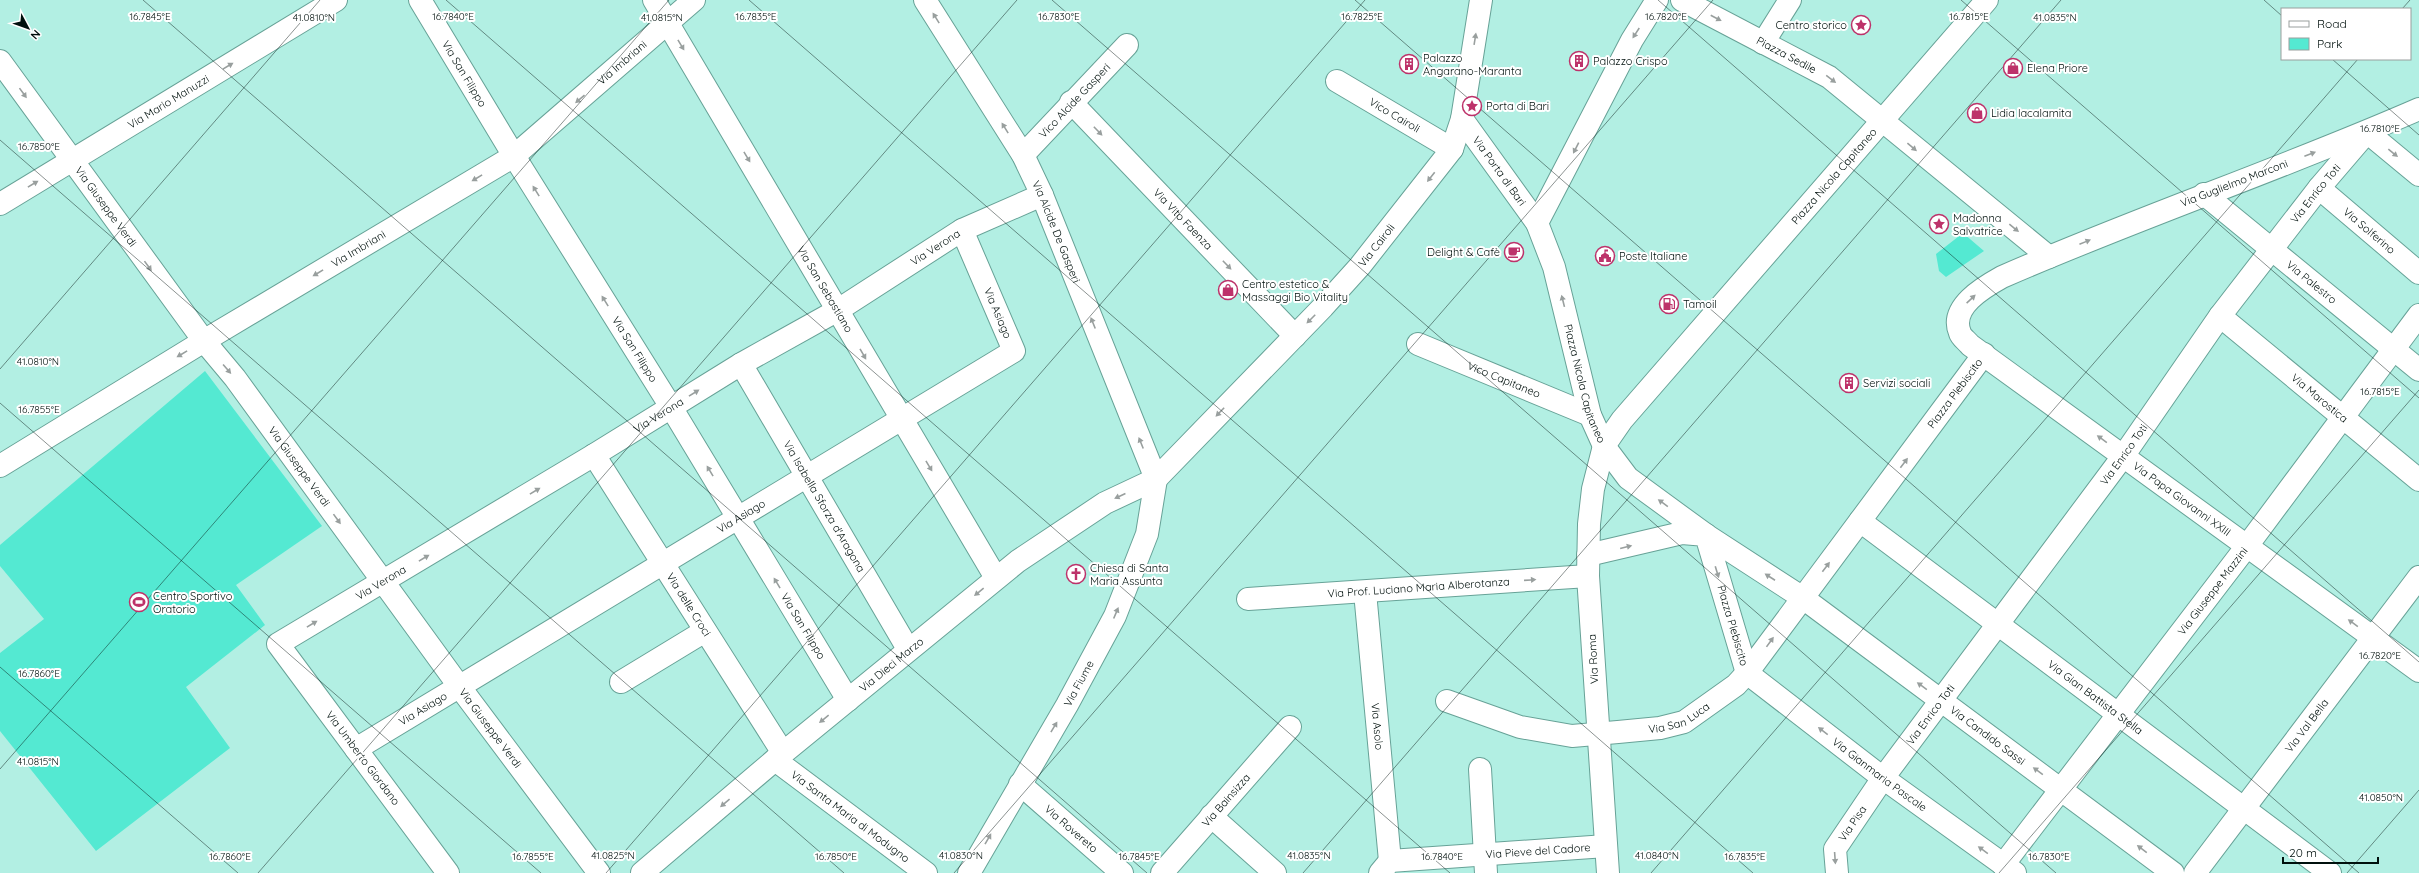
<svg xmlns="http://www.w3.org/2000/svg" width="2419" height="873" viewBox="0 0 2419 873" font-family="Quicksand,sans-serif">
<rect width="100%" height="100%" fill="#b2efe3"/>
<path fill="#54e9d2" d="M1963 233 1984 251 1946 277 1939 271 1936 254Z
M205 371 322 526 236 585 265 625 186 687 230 748 96 851 0 731V653L44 619 0 566V545Z"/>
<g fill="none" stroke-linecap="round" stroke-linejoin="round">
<defs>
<g id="minor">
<path id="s1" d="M420 0 514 156 671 407 848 700"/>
<path id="s2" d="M654 0 996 578"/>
<path id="s3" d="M925 0 1023 155 1042 195 1156 479"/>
<path id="s4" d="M1682 0 1829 77 2049 257"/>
<path d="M1763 43 1790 0"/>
<path id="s5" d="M0 61 204 341 235 378 459 686 599 873"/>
<path id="s6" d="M1337 81 1452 149"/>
<path id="s7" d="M1071 102 1295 336"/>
<path id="s8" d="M2419 109C2282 169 2139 217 2002 277 1984 287 1949 307 1960 333 1961 337 1967 341 1970 345L2419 671"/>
<path id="s9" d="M1462 119 1537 223 1554 267 1590 415 1604 446 1628 478 1706 535 1803 598 2173 873"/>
<path id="s10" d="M1023 155 1127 45"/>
<path id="s11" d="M2319 188 2419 273"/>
<path id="s12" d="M2204 194 2419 370"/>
<path id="s13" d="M0 204 336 0"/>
<path d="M1537 223 1632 40 1657 0"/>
<path id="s14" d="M2220 316 2419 480"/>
<path id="s15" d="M1418 344 1590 415"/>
<path id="s16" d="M741 364 908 649"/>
<path id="s17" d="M594 455 783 753"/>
<path id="s18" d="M0 466 217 333 514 156 694 0"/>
<path id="s19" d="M1860 521 2330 873"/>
<path id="s20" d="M1588 555 1682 533 1706 535 1747 673"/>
<path id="s21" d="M1365 592 1390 861"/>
<path id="s22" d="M1248 599 1588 576"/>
<path id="s23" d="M1747 673 1883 778 2015 873"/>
<path d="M621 682 705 631"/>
<path id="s24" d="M1447 701 1520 727 1572 736 1618 732 1660 728 1684 722 1736 685 1747 673 1984 354"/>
<path id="s25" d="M356 749 1014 351 962 230"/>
<path id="s26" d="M775 760 926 873"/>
<path d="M1480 769 1486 873"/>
<path id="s27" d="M1020 784 1122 873"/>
<path d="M1211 816 1275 873"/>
<path id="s28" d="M2003 865 2247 546 2419 315"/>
<path id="s29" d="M448 873 278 644 594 455 741 364 838 310 962 230 1042 195"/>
<path id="s30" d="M642 873 783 753 1018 561 1105 503 1156 479 1323 307 1360 266 1452 149 1462 119 1481 0"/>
<path id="s31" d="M969 873 1067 705 1115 616 1147 534 1156 479"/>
<path id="s32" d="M1162 873 1290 727"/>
<path id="s33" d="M1380 873 1390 861 1606 846"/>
<path id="s34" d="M1608 873 1588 576 1589 524 1593 489 1604 446 1622 420 1987 0"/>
<path id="s35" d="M1837 873 1835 849 1883 778 2124 455 2220 316 2319 188 2367 132 2419 175"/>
<path id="s36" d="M2195 873 2419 577"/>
</g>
</defs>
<use href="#minor" stroke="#67a297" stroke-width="24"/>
<use href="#minor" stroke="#fff" stroke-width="22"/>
</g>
<defs><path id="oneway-solid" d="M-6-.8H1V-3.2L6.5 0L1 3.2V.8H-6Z"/></defs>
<g fill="#999f9e">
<use href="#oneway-solid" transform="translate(936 18) rotate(-122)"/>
<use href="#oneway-solid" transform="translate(1716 18) rotate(28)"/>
<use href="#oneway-solid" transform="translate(1636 33) rotate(123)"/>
<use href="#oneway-solid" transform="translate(1475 39) rotate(-81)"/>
<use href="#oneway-solid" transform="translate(681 45) rotate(59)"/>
<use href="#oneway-solid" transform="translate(228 66) rotate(-31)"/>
<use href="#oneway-solid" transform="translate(1831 79) rotate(37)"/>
<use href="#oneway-solid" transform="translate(23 93) rotate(54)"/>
<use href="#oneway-solid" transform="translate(580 99) rotate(139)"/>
<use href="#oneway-solid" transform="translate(1005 128) rotate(-122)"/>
<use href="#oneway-solid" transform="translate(1098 131) rotate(46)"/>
<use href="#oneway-solid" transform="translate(1912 147) rotate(40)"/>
<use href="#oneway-solid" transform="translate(1576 148) rotate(117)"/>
<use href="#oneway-solid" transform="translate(2393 153) rotate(39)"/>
<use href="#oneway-solid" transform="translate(2310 154) rotate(-21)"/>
<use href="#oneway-solid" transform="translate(747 157) rotate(59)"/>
<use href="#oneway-solid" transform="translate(1431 177) rotate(128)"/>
<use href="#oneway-solid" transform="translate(477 178) rotate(149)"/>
<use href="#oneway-solid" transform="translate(33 184) rotate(-31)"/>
<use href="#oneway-solid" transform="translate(536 191) rotate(-122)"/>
<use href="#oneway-solid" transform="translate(2014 228) rotate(39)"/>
<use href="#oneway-solid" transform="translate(2085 242) rotate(-22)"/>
<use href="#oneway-solid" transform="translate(1227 265) rotate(46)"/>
<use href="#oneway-solid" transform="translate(148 266) rotate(54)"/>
<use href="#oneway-solid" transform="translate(318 273) rotate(149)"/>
<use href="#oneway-solid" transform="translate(1971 299) rotate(-43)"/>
<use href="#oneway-solid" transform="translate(605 301) rotate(-122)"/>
<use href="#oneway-solid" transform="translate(1563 301) rotate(-104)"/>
<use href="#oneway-solid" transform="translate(1311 319) rotate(135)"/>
<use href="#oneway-solid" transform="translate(1093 323) rotate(-112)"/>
<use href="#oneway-solid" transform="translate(182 354) rotate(149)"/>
<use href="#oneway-solid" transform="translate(863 354) rotate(60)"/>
<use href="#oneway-solid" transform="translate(227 369) rotate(49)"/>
<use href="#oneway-solid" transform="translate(694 393) rotate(-32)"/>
<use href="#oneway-solid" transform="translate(1220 412) rotate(134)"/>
<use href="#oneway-solid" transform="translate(2102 439) rotate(-144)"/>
<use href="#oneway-solid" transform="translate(1141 443) rotate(-112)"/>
<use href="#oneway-solid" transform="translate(1904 463) rotate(-53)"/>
<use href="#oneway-solid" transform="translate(929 466) rotate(59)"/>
<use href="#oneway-solid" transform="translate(710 471) rotate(-121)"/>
<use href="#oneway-solid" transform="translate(535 491) rotate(-31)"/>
<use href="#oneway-solid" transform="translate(1120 496) rotate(155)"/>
<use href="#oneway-solid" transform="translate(1663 503) rotate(-144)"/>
<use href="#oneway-solid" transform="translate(337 519) rotate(54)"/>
<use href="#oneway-solid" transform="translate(1626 547) rotate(-14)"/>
<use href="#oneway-solid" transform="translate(424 558) rotate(-31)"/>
<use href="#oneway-solid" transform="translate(1826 567) rotate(-53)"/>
<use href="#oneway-solid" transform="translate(1717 572) rotate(73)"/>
<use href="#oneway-solid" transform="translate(1770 577) rotate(-147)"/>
<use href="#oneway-solid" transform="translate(1530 580) rotate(-4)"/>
<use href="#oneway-solid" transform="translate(777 583) rotate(-121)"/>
<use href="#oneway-solid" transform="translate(979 592) rotate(141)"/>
<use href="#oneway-solid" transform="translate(1116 613) rotate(-67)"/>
<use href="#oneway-solid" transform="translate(2353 623) rotate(-144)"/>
<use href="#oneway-solid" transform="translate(312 624) rotate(-31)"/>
<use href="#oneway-solid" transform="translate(1770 642) rotate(-54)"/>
<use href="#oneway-solid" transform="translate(1922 686) rotate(-144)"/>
<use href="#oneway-solid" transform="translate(824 719) rotate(141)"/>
<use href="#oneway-solid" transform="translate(1054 727) rotate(-59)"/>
<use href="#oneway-solid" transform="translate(1823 731) rotate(-142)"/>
<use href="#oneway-solid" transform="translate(2038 771) rotate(-144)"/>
<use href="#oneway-solid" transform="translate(725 803) rotate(140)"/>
<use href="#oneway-solid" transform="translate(988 839) rotate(-60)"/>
<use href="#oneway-solid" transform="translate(2142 849) rotate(-143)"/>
<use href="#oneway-solid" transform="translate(1983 850) rotate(-144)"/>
<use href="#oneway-solid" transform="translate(1835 858) rotate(86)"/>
</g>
<path fill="none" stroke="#00100d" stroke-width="1" stroke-opacity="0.45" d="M143 0 1147 873M446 0 1450 873M749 0 1753 873M1052 0 2056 873M1355 0 2359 873M1658 0 2419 662M1961 0 2419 398M2264 0 2282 16M2402 9 2410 0M2332 59 2419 135M0 140 844 873M0 369 320 0M0 403 541 873M0 667 238 873M0 769 669 0M258 873 1017 0M606 873 1365 0M954 873 1713 0M1303 873 2061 0M1651 873 2358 59M1999 873 2419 390M2347 873 2419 790"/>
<defs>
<symbol id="sight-ring" viewBox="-11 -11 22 22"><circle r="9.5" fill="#fff" stroke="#bd326a" stroke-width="1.5"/><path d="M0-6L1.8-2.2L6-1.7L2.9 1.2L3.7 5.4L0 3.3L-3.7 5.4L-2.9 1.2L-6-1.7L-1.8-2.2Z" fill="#bd326a"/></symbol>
<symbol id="building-ring" viewBox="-11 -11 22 22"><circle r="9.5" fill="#fff" stroke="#bd326a" stroke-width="1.5"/><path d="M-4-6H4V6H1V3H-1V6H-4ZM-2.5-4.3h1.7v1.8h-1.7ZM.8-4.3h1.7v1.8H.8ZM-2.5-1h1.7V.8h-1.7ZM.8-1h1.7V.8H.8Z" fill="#bd326a"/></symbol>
<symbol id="shop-ring" viewBox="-11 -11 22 22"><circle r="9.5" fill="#fff" stroke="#bd326a" stroke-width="1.5"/><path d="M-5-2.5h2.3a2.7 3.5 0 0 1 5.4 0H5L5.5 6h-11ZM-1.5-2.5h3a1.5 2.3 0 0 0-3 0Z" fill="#bd326a"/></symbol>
<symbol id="cafe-ring" viewBox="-11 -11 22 22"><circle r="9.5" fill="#fff" stroke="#bd326a" stroke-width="1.5"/><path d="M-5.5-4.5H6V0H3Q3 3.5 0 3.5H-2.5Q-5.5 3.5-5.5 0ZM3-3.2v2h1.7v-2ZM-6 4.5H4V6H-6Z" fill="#bd326a"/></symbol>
<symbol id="civic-ring" viewBox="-11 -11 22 22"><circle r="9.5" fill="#fff" stroke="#bd326a" stroke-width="1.5"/><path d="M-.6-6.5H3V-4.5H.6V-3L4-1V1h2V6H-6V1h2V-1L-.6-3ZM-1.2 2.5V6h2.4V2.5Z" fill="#bd326a"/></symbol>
<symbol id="fuel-ring" viewBox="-11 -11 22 22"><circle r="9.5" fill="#fff" stroke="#bd326a" stroke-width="1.5"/><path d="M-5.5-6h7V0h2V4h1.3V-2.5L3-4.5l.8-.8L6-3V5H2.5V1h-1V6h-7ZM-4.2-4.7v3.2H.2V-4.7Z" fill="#bd326a"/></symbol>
<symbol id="church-ring" viewBox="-11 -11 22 22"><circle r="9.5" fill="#fff" stroke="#bd326a" stroke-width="1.5"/><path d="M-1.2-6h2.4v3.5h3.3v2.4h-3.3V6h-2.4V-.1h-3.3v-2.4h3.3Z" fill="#bd326a"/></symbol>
<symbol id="stadium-ring" viewBox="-11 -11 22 22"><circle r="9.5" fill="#fff" stroke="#bd326a" stroke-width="1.5"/><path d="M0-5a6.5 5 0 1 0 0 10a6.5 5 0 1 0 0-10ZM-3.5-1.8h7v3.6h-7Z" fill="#bd326a"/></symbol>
</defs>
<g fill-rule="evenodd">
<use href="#sight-ring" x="1850" y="14" width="22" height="22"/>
<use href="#building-ring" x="1568" y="50" width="22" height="22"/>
<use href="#building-ring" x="1398" y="53" width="22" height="22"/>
<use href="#shop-ring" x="2002" y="57" width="22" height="22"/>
<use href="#sight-ring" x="1461" y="95" width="22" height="22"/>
<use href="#shop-ring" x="1966" y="102" width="22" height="22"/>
<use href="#sight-ring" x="1928" y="213" width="22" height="22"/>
<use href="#cafe-ring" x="1503" y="241" width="22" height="22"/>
<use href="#civic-ring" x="1594" y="245" width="22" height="22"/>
<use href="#shop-ring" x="1217" y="279" width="22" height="22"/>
<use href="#fuel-ring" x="1658" y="293" width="22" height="22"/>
<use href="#building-ring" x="1838" y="372" width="22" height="22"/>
<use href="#church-ring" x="1065" y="563" width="22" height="22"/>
<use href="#stadium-ring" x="128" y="591" width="22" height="22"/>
</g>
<g text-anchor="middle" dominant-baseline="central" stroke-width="4" stroke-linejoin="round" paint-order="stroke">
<g font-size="11" fill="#00100d" stroke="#fff" text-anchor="start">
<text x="1847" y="25" text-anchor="end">Centro storico</text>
<text x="1423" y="58">Palazzo<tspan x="1423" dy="13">Angarano-Maranta</tspan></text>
<text x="1593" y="61">Palazzo Crispo</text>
<text x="2027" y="68">Elena Priore</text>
<text x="1486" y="106">Porta di Bari</text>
<text x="1991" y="113">Lidia lacalamita</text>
<text x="1953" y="218">Madonna<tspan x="1953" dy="13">Salvatrice</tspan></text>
<text x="1500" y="252" text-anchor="end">Delight &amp; Cafè</text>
<text x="1619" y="256">Poste Italiane</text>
<text x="1242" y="284">Centro estetico &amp;<tspan x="1242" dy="13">Massaggi Bio Vitality</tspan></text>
<text x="1683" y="304">Tamoil</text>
<text x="1863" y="383">Servizi sociali</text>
<text x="1090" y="568">Chiesa di Santa<tspan x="1090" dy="13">Maria Assunta</tspan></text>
<text x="153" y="596">Centro Sportivo<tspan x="153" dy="13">Oratorio</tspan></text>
</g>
<g font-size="11" fill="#00100d" stroke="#fff">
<text stroke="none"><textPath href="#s4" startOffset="118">Piazza Sedile</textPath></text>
<text stroke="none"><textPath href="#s18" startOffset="743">Via Imbriani</textPath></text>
<text stroke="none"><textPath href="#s1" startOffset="86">Via San Filippo</textPath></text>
<text stroke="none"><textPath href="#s10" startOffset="75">Vico Alcide Gasperi</textPath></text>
<text stroke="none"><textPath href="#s13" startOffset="197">Via Mario Manuzzi</textPath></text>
<text stroke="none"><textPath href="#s6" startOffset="67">Vico Cairoli</textPath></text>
<text stroke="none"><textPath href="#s9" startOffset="64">Via Porta di Bari</textPath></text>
<text stroke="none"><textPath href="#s34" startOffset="784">Piazza Nicola Capitaneo</textPath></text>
<text transform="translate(2234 183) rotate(-21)">Via Guglielmo Marconi</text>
<text stroke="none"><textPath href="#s35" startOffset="837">Via Enrico Toti</textPath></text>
<text stroke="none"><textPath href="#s5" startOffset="180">Via Giuseppe Verdi</textPath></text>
<text stroke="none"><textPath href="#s7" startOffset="162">Via Vito Faenza</textPath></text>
<text stroke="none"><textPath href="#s11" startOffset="66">Via Solferino</textPath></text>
<text stroke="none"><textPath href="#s3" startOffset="267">Via Alcide De Gasperi</textPath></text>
<text stroke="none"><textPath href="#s30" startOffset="971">Via Cairoli</textPath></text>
<text stroke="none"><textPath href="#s18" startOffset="419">Via Imbriani</textPath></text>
<text stroke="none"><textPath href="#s29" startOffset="1053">Via Verona</textPath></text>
<text stroke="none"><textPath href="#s12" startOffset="139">Via Palestro</textPath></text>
<text stroke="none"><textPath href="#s2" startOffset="336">Via San Sebastiano</textPath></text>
<text transform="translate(998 313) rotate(67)">Via Asiago</text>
<text stroke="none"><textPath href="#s1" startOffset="410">Via San Filippo</textPath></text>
<text stroke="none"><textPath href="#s15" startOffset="93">Vico Capitaneo</textPath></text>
<text stroke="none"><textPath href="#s9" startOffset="296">Piazza Nicola Capitaneo</textPath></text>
<text stroke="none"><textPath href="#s24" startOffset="672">Piazza Plebiscito</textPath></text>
<text stroke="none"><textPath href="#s14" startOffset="129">Via Marostica</textPath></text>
<text stroke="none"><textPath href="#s29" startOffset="729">Via Verona</textPath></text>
<text stroke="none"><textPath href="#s35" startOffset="513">Via Enrico Toti</textPath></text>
<text stroke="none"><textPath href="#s5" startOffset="504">Via Giuseppe Verdi</textPath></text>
<text stroke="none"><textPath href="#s8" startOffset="804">Via Papa Giovanni XXIII</textPath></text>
<text stroke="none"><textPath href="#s16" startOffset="165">Via Isabella Sforza d'Aragona</textPath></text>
<text stroke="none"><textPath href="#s25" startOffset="450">Via Asiago</textPath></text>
<text stroke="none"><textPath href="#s29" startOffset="405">Via Verona</textPath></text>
<text stroke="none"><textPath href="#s22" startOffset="171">Via Prof. Luciano Maria Alberotanza</textPath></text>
<text stroke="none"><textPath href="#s28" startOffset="345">Via Giuseppe Mazzini</textPath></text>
<text stroke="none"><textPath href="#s17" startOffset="177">Via delle Croci</textPath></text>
<text stroke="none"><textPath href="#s20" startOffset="215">Piazza Plebiscito</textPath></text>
<text stroke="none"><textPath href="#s1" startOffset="734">Via San Filippo</textPath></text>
<text transform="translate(1593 659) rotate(-93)">Via Roma</text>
<text stroke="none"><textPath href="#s30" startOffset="325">Via Dieci Marzo</textPath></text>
<text stroke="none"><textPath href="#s31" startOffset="219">Via Fiume</textPath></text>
<text stroke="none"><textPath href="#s19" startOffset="294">Via Gian Battista Stella</textPath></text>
<text stroke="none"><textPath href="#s25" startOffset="78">Via Asiago</textPath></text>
<text stroke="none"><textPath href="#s35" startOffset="189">Via Enrico Toti</textPath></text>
<text stroke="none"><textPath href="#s24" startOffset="240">Via San Luca</textPath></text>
<text stroke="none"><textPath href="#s36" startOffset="185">Via Val Bella</textPath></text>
<text stroke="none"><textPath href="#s21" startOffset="135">Via Asolo</textPath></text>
<text stroke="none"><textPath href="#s5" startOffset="828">Via Giuseppe Verdi</textPath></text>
<text stroke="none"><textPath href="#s9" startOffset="844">Via Candido Sassi</textPath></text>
<text transform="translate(363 758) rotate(53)">Via Umberto Giordano</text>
<text stroke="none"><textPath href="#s23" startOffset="167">Via Gianmaria Pascale</textPath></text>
<text stroke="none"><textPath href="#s32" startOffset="97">Via Bainsizza</textPath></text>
<text stroke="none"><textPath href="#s26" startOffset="94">Via Santa Maria di Modugno</textPath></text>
<text stroke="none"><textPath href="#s35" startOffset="55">Via Pisa</textPath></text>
<text stroke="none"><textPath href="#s27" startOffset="68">Via Rovereto</textPath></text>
<text stroke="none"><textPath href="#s33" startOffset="164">Via Pieve del Cadore</textPath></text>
</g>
</g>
<g font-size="10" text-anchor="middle" fill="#00100d" stroke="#fff" stroke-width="4" stroke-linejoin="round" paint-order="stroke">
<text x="150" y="20">16.7845°E</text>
<text x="453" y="20">16.7840°E</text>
<text x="756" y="20">16.7835°E</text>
<text x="1059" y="20">16.7830°E</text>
<text x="1362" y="20">16.7825°E</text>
<text x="1666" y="20">16.7820°E</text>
<text x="1969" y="20">16.7815°E</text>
<text x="2055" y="21">41.0835°N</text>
<text x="314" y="21">41.0810°N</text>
<text x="662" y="21">41.0815°N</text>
<text x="2380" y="132">16.7810°E</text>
<text x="39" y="150">16.7850°E</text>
<text x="38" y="365">41.0810°N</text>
<text x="2380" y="395">16.7815°E</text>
<text x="39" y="413">16.7855°E</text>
<text x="2380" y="659">16.7820°E</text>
<text x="39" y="677">16.7860°E</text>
<text x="38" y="765">41.0815°N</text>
<text x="2381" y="801">41.0850°N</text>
<text x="613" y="859">41.0825°N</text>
<text x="961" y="859">41.0830°N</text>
<text x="1309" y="859">41.0835°N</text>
<text x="1657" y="859">41.0840°N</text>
<text x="230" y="860">16.7860°E</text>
<text x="533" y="860">16.7855°E</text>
<text x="836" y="860">16.7850°E</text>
<text x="1139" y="860">16.7845°E</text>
<text x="1442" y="860">16.7840°E</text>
<text x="1745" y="860">16.7835°E</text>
<text x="2049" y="860">16.7830°E</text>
</g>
<rect x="2281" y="8" width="130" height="52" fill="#ffffff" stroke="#999f9e"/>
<rect x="2289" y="21" width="20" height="6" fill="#ffffff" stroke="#999f9e"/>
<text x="2317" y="28" font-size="12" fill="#00100d">Road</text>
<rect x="2289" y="38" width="20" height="12" fill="#54e9d2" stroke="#999f9e"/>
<text x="2317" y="48" font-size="12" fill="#00100d">Park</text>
<g transform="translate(28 28) rotate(131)" stroke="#ffffff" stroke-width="3" paint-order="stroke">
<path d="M0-3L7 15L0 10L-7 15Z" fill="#00100d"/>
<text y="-6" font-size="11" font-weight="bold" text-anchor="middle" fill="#00100d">N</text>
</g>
<path d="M2283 857v6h95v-6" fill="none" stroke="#00100d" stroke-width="2"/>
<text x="2289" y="857" font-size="12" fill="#00100d" stroke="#ffffff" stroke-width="3" paint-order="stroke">20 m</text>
</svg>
